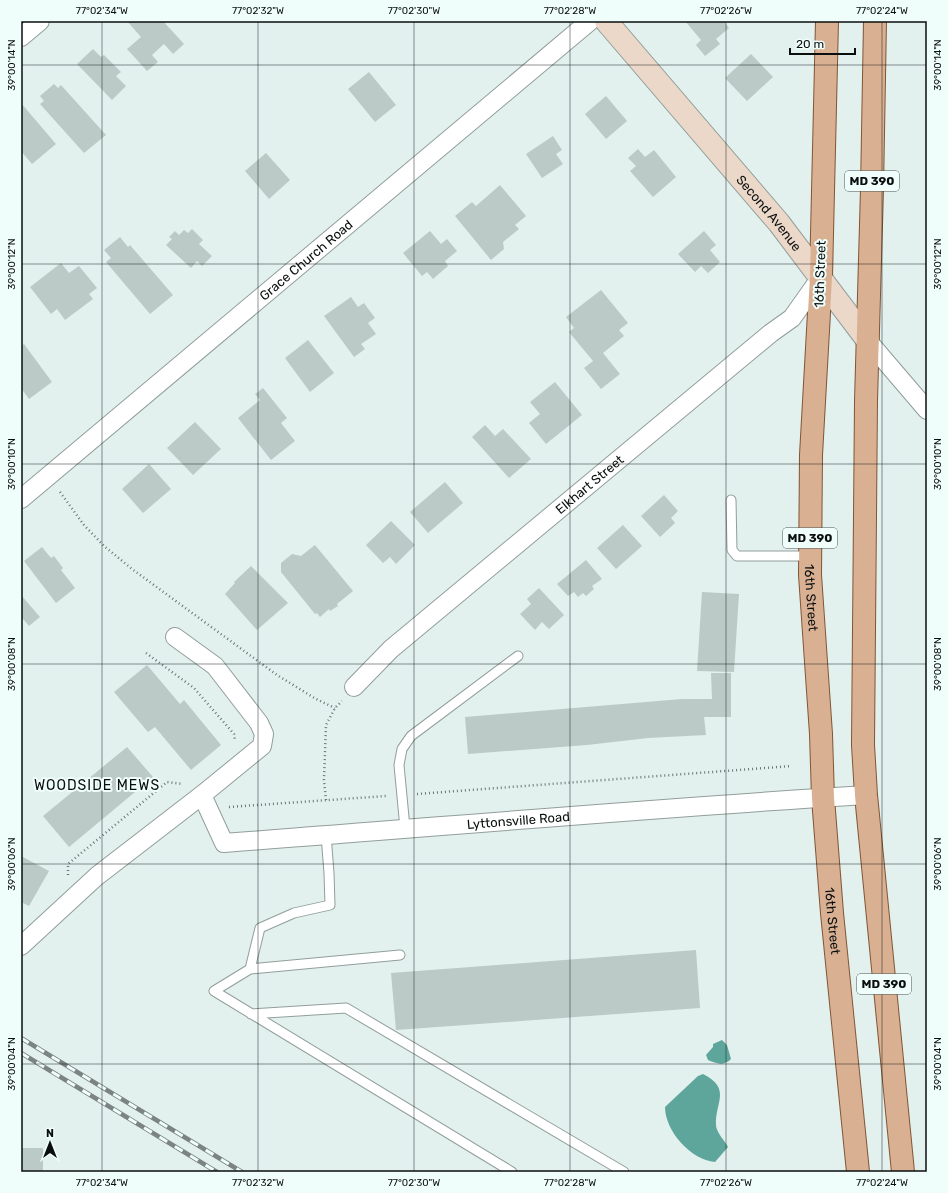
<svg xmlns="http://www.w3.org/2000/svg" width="948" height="1193" viewBox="0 0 948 1193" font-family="Rubik,sans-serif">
<rect width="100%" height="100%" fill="#e2f0ee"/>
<path fill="#5ea69c" d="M722 1040 727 1045 731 1059C724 1066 717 1064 708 1060L706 1055 713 1047V1044Z
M703 1074C732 1089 715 1102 716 1125 716 1132 725 1141 728 1147L715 1162C691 1160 665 1131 665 1107L698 1076Z"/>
<path fill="#bccac7" d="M127 21H163L184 44 173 54 164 44 152 55 158 62 147 71 127 49 141 37Z
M685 21H724L729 28 716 39 720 44 705 56 696 45 701 40Z
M93 49 101 57 104 55 121 72 116 76 126 86 112 100 77 64Z
M751 54 773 77 747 101 725 78Z
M369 72 396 105 375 122 348 89Z
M54 84 58 88 61 85 106 135 84 153 40 104 44 101 40 96Z
M606 96 627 121 606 139 585 114Z
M21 103 56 144 32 164 21 151Z
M553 136 562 150 556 154 563 164 542 178 526 154Z
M638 149 645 157 654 150 676 177 653 197 630 171 636 166 628 158Z
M266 153 290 180 269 199 245 171Z
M500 185 526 216 515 225 519 229 503 242 504 249 491 260 455 216 472 202 476 206Z
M192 229 203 240 199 244 212 256 202 266 197 261 191 268 166 245 172 239 169 237 175 231 179 235 184 230 188 233Z
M430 231 441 244 447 239 457 251 445 261 448 266 433 279 427 272 422 276 403 253Z
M704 231 716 245 710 250 720 262 708 273 701 266 695 272 678 254Z
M120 237 128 247 130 245 173 295 150 314 106 262 111 258 104 250Z
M61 263 69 273 79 266 97 288 89 294 93 299 65 320 57 309 51 314 30 287Z
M601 290 628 323 619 330 624 336 603 353 620 374 601 389 584 368 593 361 569 332 574 328 566 317Z
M351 297 358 307 364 303 375 318 368 323 376 334 361 344 365 349 354 357 324 316Z
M308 340 334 373 310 392 285 358Z
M24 344 52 382 29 399 21 388V346Z
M555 382 582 415 546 444 529 423 540 414 530 402Z
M263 388 287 418 281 423 295 441 271 460 238 418 260 400 255 394Z
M195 422 221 449 193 475 167 448Z
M485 425 495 436 503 429 531 459 509 478 472 437Z
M149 464 171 489 143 513 122 489Z
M445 482 463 503 428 533 410 512Z
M664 495 678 511 671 518 675 523 660 537 641 516Z
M391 521 415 545 396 564 390 557 383 563 366 545Z
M623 525 642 546 616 569 597 548Z
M315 545 353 591 337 604 338 606 330 611 329 609 320 617 317 613 315 614 281 572V563L292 554 301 556Z
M42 547 51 558 54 556 63 568 61 570 75 588 56 603 24 561Z
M586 560 602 579 592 586 594 589 586 596 583 593 578 597 574 592 568 596 557 584Z
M251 566 288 603 257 630 225 594 235 583 234 582Z
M539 588 564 615 549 629 542 622 535 630 520 614 531 604 527 599Z
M702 592 739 594 734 672 697 671Z
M21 595 40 617 29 626 23 619 21 621Z
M147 665 180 704 184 700 221 745 191 770 155 727 148 732 114 692Z
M711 673H731V717H704L706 735 648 738 587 745 468 754 465 717 682 699H712Z
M127 747 153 777 69 847 43 816Z
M21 856 49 871 29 906 21 902Z
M696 950 700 1008 396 1030 391 973Z
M21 1148H43V1172H21Z"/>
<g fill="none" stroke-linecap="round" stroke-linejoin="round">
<defs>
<path id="lane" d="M731 500 732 550 737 556H810
M405 828 399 765 402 749 411 736 518 656
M326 835 329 873 330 905 294 913 260 928 250 969 214 991 512 1172
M250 969 400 955
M251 1014 346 1008 624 1172"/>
<g id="street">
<path d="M21 37 40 21"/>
<path d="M868 341 927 410"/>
<path id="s1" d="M21 499 590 21"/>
<path id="s2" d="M354 687 391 649 771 333 792 318 821 277"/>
<path id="s3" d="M202 795 224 843C438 827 652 808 866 795"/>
<path d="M21 946 97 876 202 795 262 746 264 734 259 723 215 666 175 637"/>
</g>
<g id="secondary">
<path id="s4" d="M606 21 779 223 868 341"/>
</g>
<g id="primary">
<path id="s5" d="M827 21 821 277 811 455 810 575 821 734 823 798 832 913 858 1172"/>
<path d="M875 21 872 189 866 401 863 745 866 795 903 1172"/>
</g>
</defs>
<use href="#lane" stroke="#919e9b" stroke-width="11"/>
<use href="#street" stroke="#919e9b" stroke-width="20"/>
<use href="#secondary" stroke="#919e9b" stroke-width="24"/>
<use href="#primary" stroke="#805635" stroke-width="24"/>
<path stroke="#6d7575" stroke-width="2.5" stroke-dasharray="1 3" stroke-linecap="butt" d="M60 492 84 525 104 546 132 569 277 675 316 699 335 708
M146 653 194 688 234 734 235 741
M417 794 792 766
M326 800 324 780 326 725 335 708 342 701
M229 807 386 796
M68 875V864L167 782 183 784"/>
<use href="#lane" stroke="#fff" stroke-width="9"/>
<use href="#street" stroke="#fff" stroke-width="18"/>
<use href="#secondary" stroke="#ecd8c9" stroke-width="22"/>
<use href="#primary" stroke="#d9b092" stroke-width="22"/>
<defs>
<path id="rail" d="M21 1038 242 1172
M21 1053 217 1172"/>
</defs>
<use href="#rail" stroke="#7b8483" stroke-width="4.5"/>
<use href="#rail" stroke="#effefb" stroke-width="3" stroke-dasharray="9" stroke-linecap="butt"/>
</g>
<path fill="none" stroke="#0a0e0e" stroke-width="1" stroke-opacity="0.45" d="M102 21V1172M258 21V1172M414 21V1172M570 21V1172M726 21V1172M882 21V1172M21 65H927M21 264H927M21 464H927M21 664H927M21 864H927M21 1064H927"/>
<g text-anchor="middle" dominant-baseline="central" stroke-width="4" stroke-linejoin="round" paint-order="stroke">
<g fill="#effefb" stroke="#4f5655" stroke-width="1">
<rect x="845" y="171" width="54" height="20" rx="3"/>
<rect x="783" y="528" width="54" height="20" rx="3"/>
<rect x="857" y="974" width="54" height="20" rx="3"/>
</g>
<g font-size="12" font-weight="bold" fill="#0a0e0e">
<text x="872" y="181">MD 390</text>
<text x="810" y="538">MD 390</text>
<text x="884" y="984">MD 390</text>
</g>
<g font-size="13" fill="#0a0e0e" stroke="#effefb">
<text stroke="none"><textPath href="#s4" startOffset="252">Second Avenue</textPath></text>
<text stroke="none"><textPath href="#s1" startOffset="372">Grace Church Road</textPath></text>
<text transform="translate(820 274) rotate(-88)">16th Street</text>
<text stroke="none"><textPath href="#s2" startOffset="311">Elkhart Street</textPath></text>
<text stroke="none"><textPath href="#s5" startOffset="577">16th Street</textPath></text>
<text stroke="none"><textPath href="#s3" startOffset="348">Lyttonsville Road</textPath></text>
<text stroke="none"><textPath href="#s5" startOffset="901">16th Street</textPath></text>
</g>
<g font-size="14" letter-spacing="1" fill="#0a0e0e" stroke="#effefb">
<text x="97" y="785">WOODSIDE MEWS</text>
</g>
</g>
<rect width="948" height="1193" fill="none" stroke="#effefb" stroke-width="44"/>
<g transform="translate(50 1143)" stroke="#effefb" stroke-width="3" paint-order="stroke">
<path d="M0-3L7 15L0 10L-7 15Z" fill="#0a0e0e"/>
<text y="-6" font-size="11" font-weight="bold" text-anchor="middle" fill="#0a0e0e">N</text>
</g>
<path d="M790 48v6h65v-6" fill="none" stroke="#0a0e0e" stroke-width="2"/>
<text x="796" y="48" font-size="12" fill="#0a0e0e" stroke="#effefb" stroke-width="3" paint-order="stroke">20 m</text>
<rect x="22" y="22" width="904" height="1149" fill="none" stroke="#0a0e0e" stroke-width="1.5"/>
<g font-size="10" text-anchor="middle" fill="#0a0e0e">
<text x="102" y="14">77°02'34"W</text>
<text x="258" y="14">77°02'32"W</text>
<text x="414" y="14">77°02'30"W</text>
<text x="570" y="14">77°02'28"W</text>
<text x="726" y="14">77°02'26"W</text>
<text x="882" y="14">77°02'24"W</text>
<text transform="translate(11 65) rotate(-90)" y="4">39°00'14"N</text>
<text transform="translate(937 65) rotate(-90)" y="4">39°00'14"N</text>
<text transform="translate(11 264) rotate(-90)" y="4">39°00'12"N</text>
<text transform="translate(937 264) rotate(-90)" y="4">39°00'12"N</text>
<text transform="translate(11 464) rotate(-90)" y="4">39°00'10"N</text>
<text transform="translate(937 464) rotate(-90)" y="4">39°00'10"N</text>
<text transform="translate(11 664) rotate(-90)" y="4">39°00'08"N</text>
<text transform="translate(937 664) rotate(-90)" y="4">39°00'08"N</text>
<text transform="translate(11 864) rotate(-90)" y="4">39°00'06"N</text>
<text transform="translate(937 864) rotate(-90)" y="4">39°00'06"N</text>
<text transform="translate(11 1064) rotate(-90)" y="4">39°00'04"N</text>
<text transform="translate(937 1064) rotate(-90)" y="4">39°00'04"N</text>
<text x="102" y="1186">77°02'34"W</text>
<text x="258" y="1186">77°02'32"W</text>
<text x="414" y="1186">77°02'30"W</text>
<text x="570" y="1186">77°02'28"W</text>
<text x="726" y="1186">77°02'26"W</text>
<text x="882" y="1186">77°02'24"W</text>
</g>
</svg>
